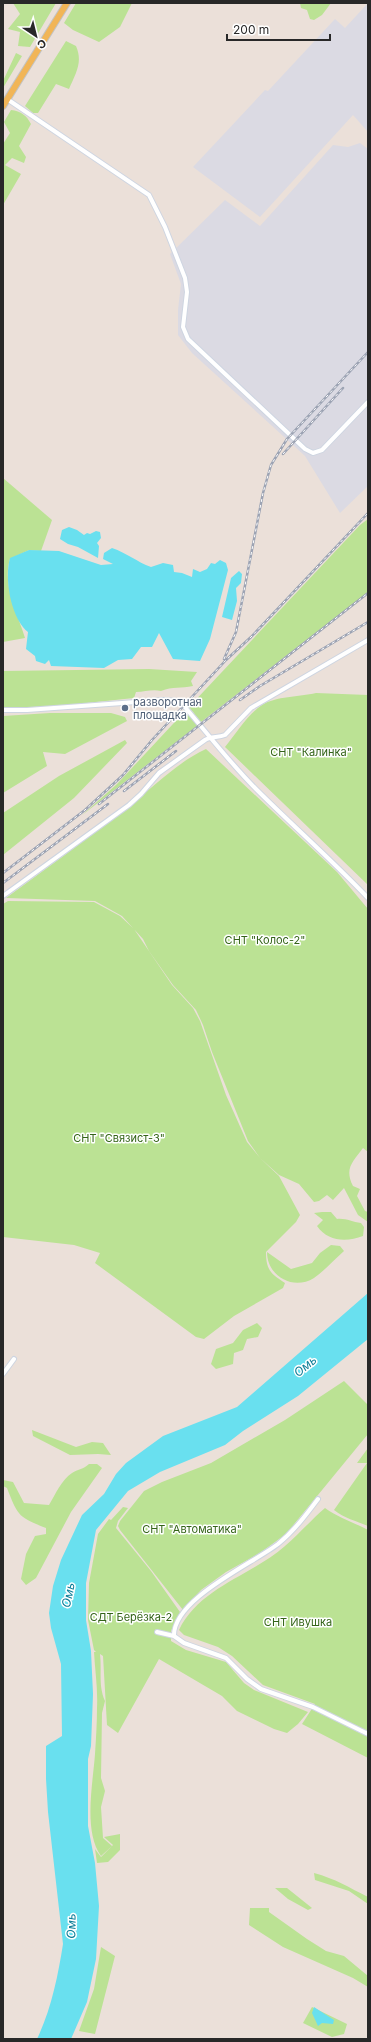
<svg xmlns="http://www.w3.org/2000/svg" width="371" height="2042" viewBox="0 0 371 2042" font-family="Inter,sans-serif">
<rect width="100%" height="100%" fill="#ebe0d9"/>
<path fill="#dbdae3" d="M368 3V132L353 115 260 217 193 167 265 90 268 91 335 19 345 28Z
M360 143 368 149V486L340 513 305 456 192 353 178 335V310L181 284 170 254 225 200 260 226 333 145 348 147Z"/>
<path fill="#bbe294" d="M13 3H56L30 47 18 46 20 32 8 29 20 14Z
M76 3H132L120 27 99 42 73 30 64 23Z
M300 3H331L322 15 314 20 310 19 307 10 301 8Z
M66 41 76 46C83 62 76 73 69 89L56 84 38 113H33L25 106Z
M16 53 22 56 3 88V81Z
M11 110C21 111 27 116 31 124L19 146 26 157 24 163 12 158 5 165 21 174 3 205V144L10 133 4 122Z
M3 478 52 520 41 551 29 550 10 559C2 586 17 612 25 638L3 642Z
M368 519V592L201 722 189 707 360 525Z
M149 669 197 672 191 681 193 686C181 689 173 686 161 691 152 689 145 692 136 692L134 698 58 706 3 708V671Z
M316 693 368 695V885L225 747C236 734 247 715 262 705 276 696 299 697 316 693Z
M186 710 198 725 81 816 117 784Z
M50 713H111L125 717 127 721 65 754 43 752 47 766 3 793V716Z
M125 740 127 743 74 798 3 855V813L59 776Z
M206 749 337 872 368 909V1152L363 1148C353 1162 344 1168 353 1186L360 1189 357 1196 365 1211 368 1212V1222L358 1215 344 1188 333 1200 327 1195 319 1201 314 1202 299 1184 279 1175 260 1158 248 1141 212 1052 203 1025 196 1010 173 985 149 951 143 939 122 916 95 901 6 898C47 868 88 838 128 807 154 787 176 763 206 749Z
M8 901 94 902 120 916 134 929 172 985 193 1008 200 1021 226 1095 247 1142 260 1158 279 1176 300 1215 296 1222 266 1252C266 1270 271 1274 285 1283L283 1288 234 1316 204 1339 196 1337 95 1263 100 1253 74 1245 3 1237V904Z
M322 1212H331L337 1219C346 1218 352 1222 361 1223L364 1227 363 1236C347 1242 328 1242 317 1226L323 1220 314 1213Z
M331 1245 340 1246 344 1251C334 1260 324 1271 314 1278 293 1291 267 1276 267 1252L291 1269 312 1263 320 1253Z
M257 1323 262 1328 258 1337 247 1339 243 1350 234 1353 233 1364 216 1369 211 1364 216 1349 233 1343 243 1330Z
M344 1381 368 1405V1434L286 1534 260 1553 226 1572 201 1590 183 1610 120 1530 118 1526 120 1521 144 1491 162 1482 211 1463 285 1420Z
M32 1430 76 1447 92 1442 103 1443 111 1455 98 1454 70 1455 33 1436Z
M368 1448V1526C356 1521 344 1518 334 1510L367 1463H357Z
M89 1464H97L102 1468 71 1512 36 1578 26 1585 21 1579 26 1554 35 1536 46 1534V1528C18 1517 18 1516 7 1488L3 1486V1480L13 1482 24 1503 49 1505C55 1495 62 1479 72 1473 78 1469 82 1470 89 1464Z
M123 1507 128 1508 118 1521 116 1528 151 1571 180 1612 171 1631V1641L186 1650 226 1662 244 1683 254 1690 308 1712 298 1724 287 1733 274 1729 237 1711 222 1696 159 1659 118 1733 107 1725 103 1656 100 1654C102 1671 98 1685 105 1701L102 1713 101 1778 105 1791 101 1807 103 1838 112 1846 101 1856C83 1831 93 1783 95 1754 96 1738 97 1723 97 1708 98 1689 95 1671 94 1652H96L94 1650 88 1620 89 1583 98 1534 109 1519 111 1520Z
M325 1508C339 1518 353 1522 368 1530V1758L302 1724 315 1704 263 1685 232 1656 218 1647 184 1635 179 1630C200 1587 251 1576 285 1546 299 1534 311 1520 325 1508Z
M120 1834V1850L108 1862 97 1863 95 1849 101 1857 113 1845 104 1837Z
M314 1873C336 1879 348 1887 368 1897V1904L349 1891 315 1880Z
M275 1888H287L312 1908 308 1910 288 1899Z
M250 1908H269V1912L307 1939 326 1951 344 1956 368 1976V1987L353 1978 283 1947 249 1925Z
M101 1947 115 1956 95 2034 79 2031 94 1989Z
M312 2007 347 2024 344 2034 332 2037 303 2023Z"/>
<path fill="#69e0ef" d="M69 527 77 530 84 535 87 533 90 534 96 531 100 532 101 538 97 543 99 546 98 558 78 547 68 544 60 539 62 530Z
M112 548C127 553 137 562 151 567L163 563 173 565 174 572 182 573 192 577 193 569 200 572 207 569 211 563 215 564 220 560 226 563 228 570 210 639 200 661 173 659 159 633 152 647H141L132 659 118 660 104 668 51 666 49 660 45 664 36 661 35 656 26 649 28 632C11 618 4 579 10 558L29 550 59 551 101 565 113 564 103 559 104 553Z
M239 571 242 574 241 583 236 588 237 601 232 620 222 617 231 578Z
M368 1293V1339L298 1396 243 1431 225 1445 160 1472 128 1491 96 1530 86 1583V1620L91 1651 93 1694 91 1746 88 1759V1826L95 1863 99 1906 96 1959 87 2002 71 2039H37C51 2010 58 1976 63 1944L48 1812 46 1779V1746L62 1736 61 1664 51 1628 49 1613 53 1586 61 1560 82 1515 104 1494 116 1474 126 1463 163 1436 237 1407Z
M314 2007 334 2020 333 2024 322 2023 318 2026 312 2013Z"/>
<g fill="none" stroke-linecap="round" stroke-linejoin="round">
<defs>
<path id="street" d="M7 99 149 195 165 227 185 278 187 292 183 327 188 339 305 449 313 453 322 450 368 402
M3 710H27L163 700 178 701 184 706C208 734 230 763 256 789 293 826 332 860 368 898
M3 896 129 805 141 794 159 773 205 740C211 736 218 738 225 735L251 708 368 640
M3 1374 14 1359
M157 1632 174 1636 184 1643 226 1658 247 1679 261 1689 313 1707 368 1734
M174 1636C173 1599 252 1564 278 1544 294 1531 306 1515 318 1499"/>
<path id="primary" d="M3 106 67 3"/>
</defs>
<use href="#street" stroke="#ced5e1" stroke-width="6"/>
<use href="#primary" stroke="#c3c3c3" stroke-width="8"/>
<use href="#street" stroke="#fff" stroke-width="4"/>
<use href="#primary" stroke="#f1b557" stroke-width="6"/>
<defs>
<path id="rail" d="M283 454 343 388
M224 659 236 632 263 493 271 465 287 439 368 352
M240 700 260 686 368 622
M124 791 176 751
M99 804 368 593
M3 873 85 810 123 775 152 740 226 660 251 637 368 513
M3 883 108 804"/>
</defs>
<use href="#rail" stroke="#9ca3b3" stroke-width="2.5"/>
<use href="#rail" stroke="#fff" stroke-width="1" stroke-dasharray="3" stroke-linecap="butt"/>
</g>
<circle fill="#5c6f8a" stroke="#fff" stroke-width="1.5" cx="125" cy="708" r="4"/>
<g text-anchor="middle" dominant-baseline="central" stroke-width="3" stroke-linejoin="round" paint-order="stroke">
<g font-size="11" fill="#4e5e75" stroke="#fff" text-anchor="start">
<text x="133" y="702">разворотная<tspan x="133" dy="13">площадка</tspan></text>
</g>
<g font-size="11" fill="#346418" stroke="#fff">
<text x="311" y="752">СНТ "Калинка"</text>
<text x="265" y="940">СНТ "Колос-2"</text>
<text x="119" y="1138">СНТ "Связист-3"</text>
<text x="192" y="1529">СНТ "Автоматика"</text>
<text x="131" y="1617">СДТ Берёзка-2</text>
<text x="298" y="1622">СНТ Ивушка</text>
</g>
<g font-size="12" font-style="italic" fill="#0c7d97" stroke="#fff">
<text transform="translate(305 1366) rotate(-40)">Омь</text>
<text transform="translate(68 1595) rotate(-78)">Омь</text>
<text transform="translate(71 1926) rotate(-89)">Омь</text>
</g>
</g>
<rect width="371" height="2042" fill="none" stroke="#282828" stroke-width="8"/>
<g transform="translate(36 36) rotate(145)" stroke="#ffffff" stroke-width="3" paint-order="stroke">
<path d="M0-3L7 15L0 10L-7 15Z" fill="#282828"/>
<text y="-6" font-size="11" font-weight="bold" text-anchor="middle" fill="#282828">С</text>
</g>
<path d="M227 34v6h103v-6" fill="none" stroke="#282828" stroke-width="2"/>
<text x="233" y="34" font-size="12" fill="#282828" stroke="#ffffff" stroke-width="3" paint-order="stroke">200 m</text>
</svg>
